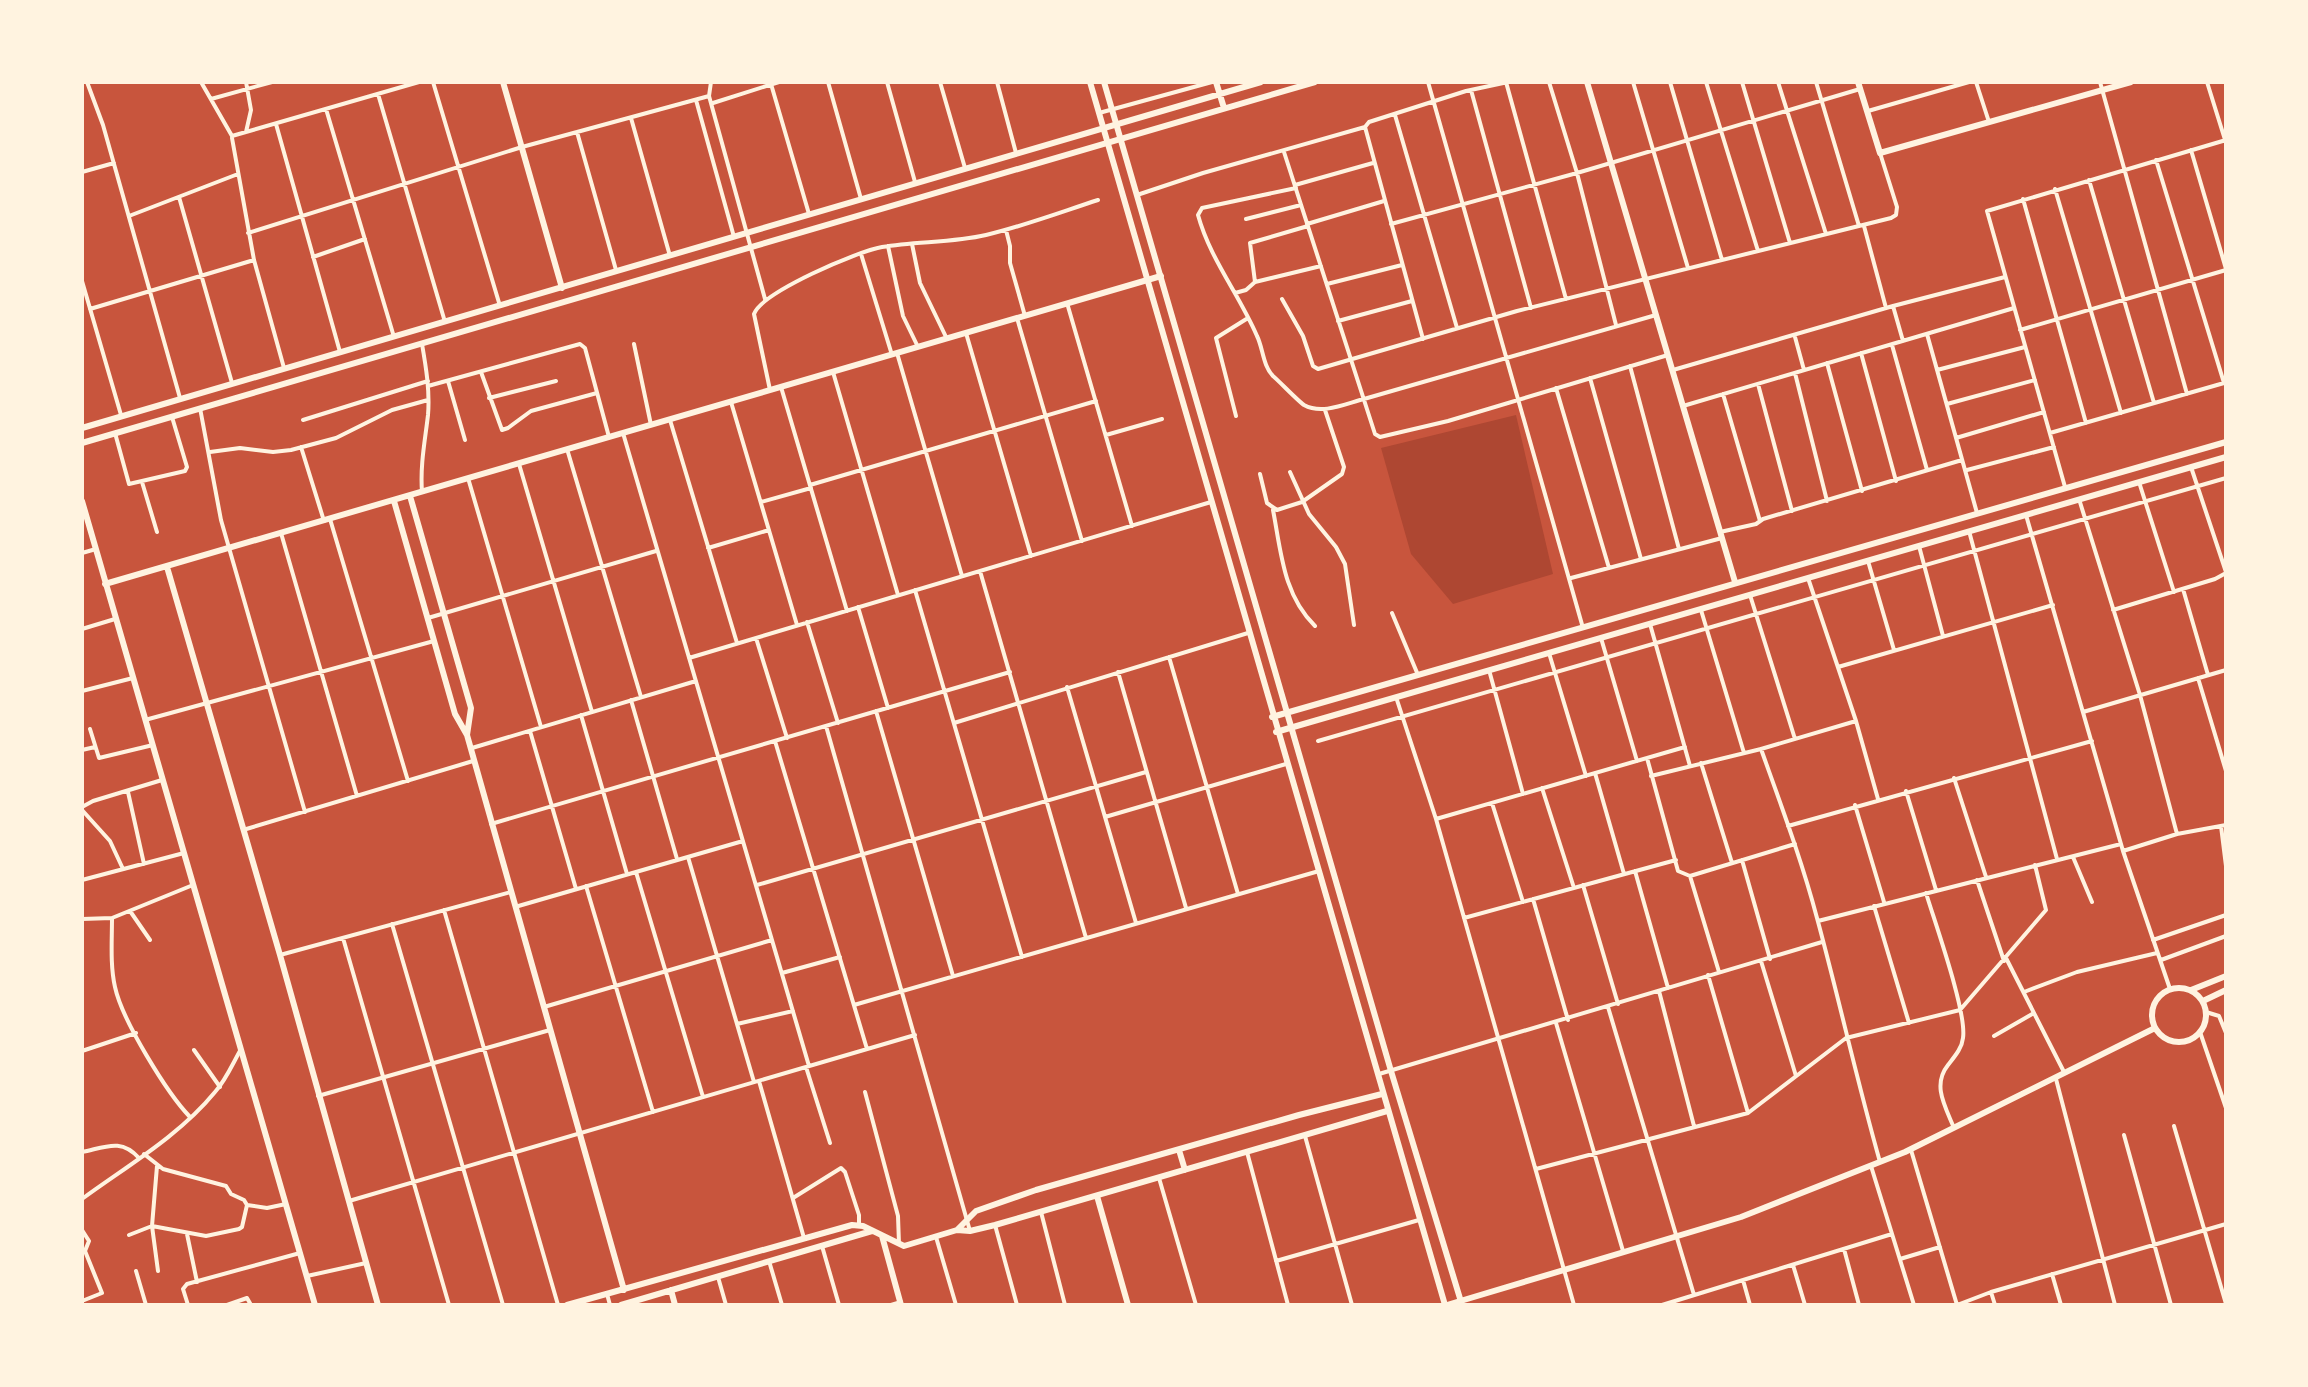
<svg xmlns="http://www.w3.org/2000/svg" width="2308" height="1387" viewBox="0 0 2308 1387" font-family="'Asap Condensed',sans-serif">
<rect width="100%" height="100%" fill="#c8553d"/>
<path fill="#ae4732" d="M1516 415 1553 574 1453 604 1411 554 1381 448Z"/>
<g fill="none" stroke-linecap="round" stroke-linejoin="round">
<path stroke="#fff3e0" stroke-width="4" d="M87 82 103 125 180 398
M201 82 232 136 419 82
M246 82 251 110 246 132
M433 82 500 306
M828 82 861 199
M887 82 915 182
M940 82 965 168
M997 82 1016 153
M1428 82 1583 628
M1506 82 1566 299
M1549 82 1577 173 1616 325
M1633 82 1688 268
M1670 82 1722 260
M1706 82 1758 251
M1742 82 1790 243
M1778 82 1826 234
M1816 82 1859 226
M1976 82 1989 122
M2100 82 2187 394
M2207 82 2226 143
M771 84 809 214
M1471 90 1531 308
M378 94 445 322
M709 96 765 299
M211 99 272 82
M696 100 734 237
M713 103 779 82
M326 109 394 337
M1868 111 1969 82
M1099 113 1212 82
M1395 115 1457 328
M631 118 670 256
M276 124 340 352
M577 132 616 270
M232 138 254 260 284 368
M2191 150 2226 269
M1284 152 1375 434 1380 437 1448 421 1668 355
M2156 160 2224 383
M82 172 114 163
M2089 180 2154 403
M1295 185 1373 163
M1296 188 1202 208 1198 215C1210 259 1239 294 1257 336 1263 348 1263 366 1273 376 1279 381 1298 401 1304 405 1322 415 1345 404 1364 399L1656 315
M2055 189 2121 413
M1137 195 1203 173 1365 127
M179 197 232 383
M2023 199 2086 423
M129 216 238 174
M1246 219 1301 205
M1307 224 1384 201
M1391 224 1577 173 1860 89
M1864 226 1886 308
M1006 230 1010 246V263L1025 316
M248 233 522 147 709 96 711 82
M912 244 920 283 947 339
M888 246 903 316 918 347
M861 254 892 355
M313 257 365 239
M82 281 121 415
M1255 282 1250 243 1308 226
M1327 284 1402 265
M1235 293 1246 290 1255 282 1321 266
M1282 299 1303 336 1313 366 1318 369 1517 311 1891 218 1896 215 1897 207 1880 153
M1067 303 1132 526
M1893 306 1903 341
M90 309 254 260
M1017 318 1082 541
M1338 321 1412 301
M2020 330 2226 270
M966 333 1031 556
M1927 334 1977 513
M1795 337 1804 370
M1423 339 1365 127 1369 122 1466 91 1508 82
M422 344C426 367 430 391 428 415 425 441 420 465 422 492
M634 344 651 425
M1892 345 1927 470
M897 353 962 576
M1861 353 1896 481
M1827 363 1862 491
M1630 366 1679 549
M1673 370 1893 306 2005 277
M1937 370 2025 347
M481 372 502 430 508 428 531 411 597 393
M833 372 898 595
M1795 373 1827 501
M1590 378 1641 559
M448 381 465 440
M1758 384 1792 511
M428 386 580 344 585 348 609 437
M781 387 847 611
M1556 388 1609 568
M770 390 754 314C762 292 858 251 882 247 916 241 952 243 986 235 1024 226 1061 212 1098 200
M1723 394 1760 521
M489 398 556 381
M731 402 797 625
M1947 404 2035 380
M1683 406 2014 308
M200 408 221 520 305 812
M1236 416 1216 338 1248 318
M303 420 428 381
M670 420 737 643
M115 433 129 484 185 471 187 467 172 417
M623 433 809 1066
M2050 433 2224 383
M1106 435 1162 419
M1956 438 2044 412
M301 447 324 521
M567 449 641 697
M210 452 240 448 273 452 291 450 336 438 392 410 428 400
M519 464 592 712
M2191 467 2226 572
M1967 470 2054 447
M1290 472 1309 514 1336 547 1345 564 1354 625
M1260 474 1267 503 1277 510 1302 502 1342 474 1344 467 1325 410
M468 478 541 727
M142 482 157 532
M2139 482 2174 592
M810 485 1096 401
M2065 487 1987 211 2226 140
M2079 499 2140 695 2177 834
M761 502 811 488
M1273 510C1281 551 1283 595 1315 626
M2026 515 2123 851 2170 989
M330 519 408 781
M1969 531 2057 859
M1720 532 1756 524 1763 519 1962 460
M281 533 357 796
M1919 546 1943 636
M708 548 769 530
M82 553 96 549
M1868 561 1894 650
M980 571 1086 938
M1571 578 1722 538
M1808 578 1856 721 1878 799
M2183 589 2208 675
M915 590 1022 957
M1750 595 1795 739
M858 607 888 708
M1701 610 1744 753
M2113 610 2215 579 2226 573
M1392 613 1418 675
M428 618 656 551
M807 622 838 723
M1650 624 1690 766
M82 629 115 619
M756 638 787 738
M1601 638 1637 761
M1549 653 1586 776
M1169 657 1238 894
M689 658 1211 502
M1838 667 2053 605
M1489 670 1523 794
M1118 672 1186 908
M2198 678 2226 771
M1067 687 1136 923
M82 691 133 678
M1396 697 1436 819 1574 1305
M631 700 677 859
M876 711 953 976
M2083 712 2226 670
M581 715 627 874
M145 720 434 641
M954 723 1248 633
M826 726 970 1231
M90 729 99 758 153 745
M530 731 576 889
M775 741 867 1049
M1318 741 2226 478
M472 748 696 681
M1761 749C1781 805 1802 861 1817 918 1839 999 1857 1081 1880 1162
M82 750 95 747
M1647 758 1678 871 1690 876 1795 844
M1701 763 1732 863
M1595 773 1624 874
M1651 776 1761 749 1856 721
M1954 778 1986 877
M1542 788 1574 888
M1906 791 1936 890
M128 792 144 864
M1492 803 1523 902
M1855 805 1884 902
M82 807 93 801 162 780
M82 810 110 841 123 869
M1105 817 1286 764
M1436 819 1685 747
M491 824 1010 672
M1788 826 2092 741
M2221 826 2226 866
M243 830 473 761
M2123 851 2177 834 2226 825
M688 857 754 1082
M2073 857 2092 902
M1742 860 1770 959
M1635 871 1668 988
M636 872 703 1097
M1690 876 1719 972
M82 880 184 853
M1977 880 2004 961
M757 885 1146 772
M1583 885 1618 1004
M586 886 653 1112
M1926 893C1935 923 1967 1012 1963 1038 1962 1048 1955 1056 1948 1065 1932 1085 1945 1106 1954 1128
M1533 899 1568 1020
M1874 906 1909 1023
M515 907 743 841
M444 910 558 1305
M130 911 150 940
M112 918C112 941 110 965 115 987 122 1020 167 1093 190 1117
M1464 918 1676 860
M82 919 112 918 193 885
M1818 921 2121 844
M392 924 503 1305
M343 938 449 1305
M2153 940 2226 915
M280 955 511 892
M2006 958 2064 1072
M2161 960 2226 936
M1761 961 1796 1076
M782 973 840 957
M1708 975 1748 1113
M1659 991 1694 1126
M2024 992 2077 972 2157 953
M854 1005 1319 871
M544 1007 772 940
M1608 1007 1694 1295
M2206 1012 2219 1016 2226 1033
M1556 1023 1623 1251
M737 1024 793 1011
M2200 1032 2226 1108
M1994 1036 2034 1013
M194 1050 220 1087
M82 1051 136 1033
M806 1067 830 1143
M1379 1074 1822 942
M2056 1079 2115 1305
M759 1081 804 1238
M865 1092 898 1216 899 1244
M318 1096 550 1030
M2174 1126 2226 1304
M2124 1135 2171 1305
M1305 1136 1352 1305
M1911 1150 1957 1305
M82 1152C106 1147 121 1138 139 1158
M1247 1152 1288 1305
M157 1166 152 1226 158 1271
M1871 1166 1914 1305
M1536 1169 1748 1113 1846 1038 1960 1010 2046 910 2035 865
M1159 1178 1196 1305
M793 1198 841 1168 845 1172 859 1215V1226
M82 1199C127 1166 179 1136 215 1092 226 1080 233 1063 241 1049
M349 1201 915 1035
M247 1205 267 1208 286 1204
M1041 1212 1065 1305
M995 1225 1017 1305
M82 1230 89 1241 85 1251 102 1293 82 1301
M187 1234 197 1282
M129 1235 152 1226 206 1236 239 1229 242 1227 247 1205 244 1200 231 1194 226 1186 163 1169 144 1154
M936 1237 956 1305
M822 1246 839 1305
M1844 1249 1859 1305
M1900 1259 1940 1247
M769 1261 782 1305
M1276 1261 1419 1220
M1793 1265 1805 1305
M136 1271 146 1305
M2052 1274 2061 1305
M307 1276 366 1263
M718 1277 726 1305
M1743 1280 1750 1305
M1991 1292 1995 1305
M607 1294 610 1305
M188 1305 183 1289 187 1284 300 1253
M227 1305 247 1298 251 1305
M891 1305 901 1302
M1662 1305 1892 1234
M1957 1305 1991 1292 2226 1224"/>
<path stroke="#fff3e0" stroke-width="6" d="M503 82 562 288
M1216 82 1224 108
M1587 82 1735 582
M1858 82 1880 153 2131 82
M82 428 1261 82
M82 443 1315 82
M410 496 471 708 467 735
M82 501 315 1305
M394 501 455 714 467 735 624 1290
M167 567 280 955 378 1305
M105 584 1161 276
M2152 1015a27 27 0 1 1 54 0a27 27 0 1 1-54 0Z
M2191 990 2226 976
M2203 1001 2226 990
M1179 1150 1185 1170
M1097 1196 1128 1305
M957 1230 976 1211 1036 1190 1299 1115 1382 1094
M882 1236 901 1305
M671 1290 675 1305
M567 1305 852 1225 863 1226 904 1246 957 1230 970 1231 995 1225 1387 1111
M621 1305 872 1231
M1447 1305 1741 1217 1905 1152 2155 1028"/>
<path stroke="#fff3e0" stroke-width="6" d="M1090 82 1445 1305
M1104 82 1391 1071 1462 1305
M1272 717 2226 442
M1276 732 2226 457"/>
</g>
<rect width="2308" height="1387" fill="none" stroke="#fff3e0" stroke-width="168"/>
</svg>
